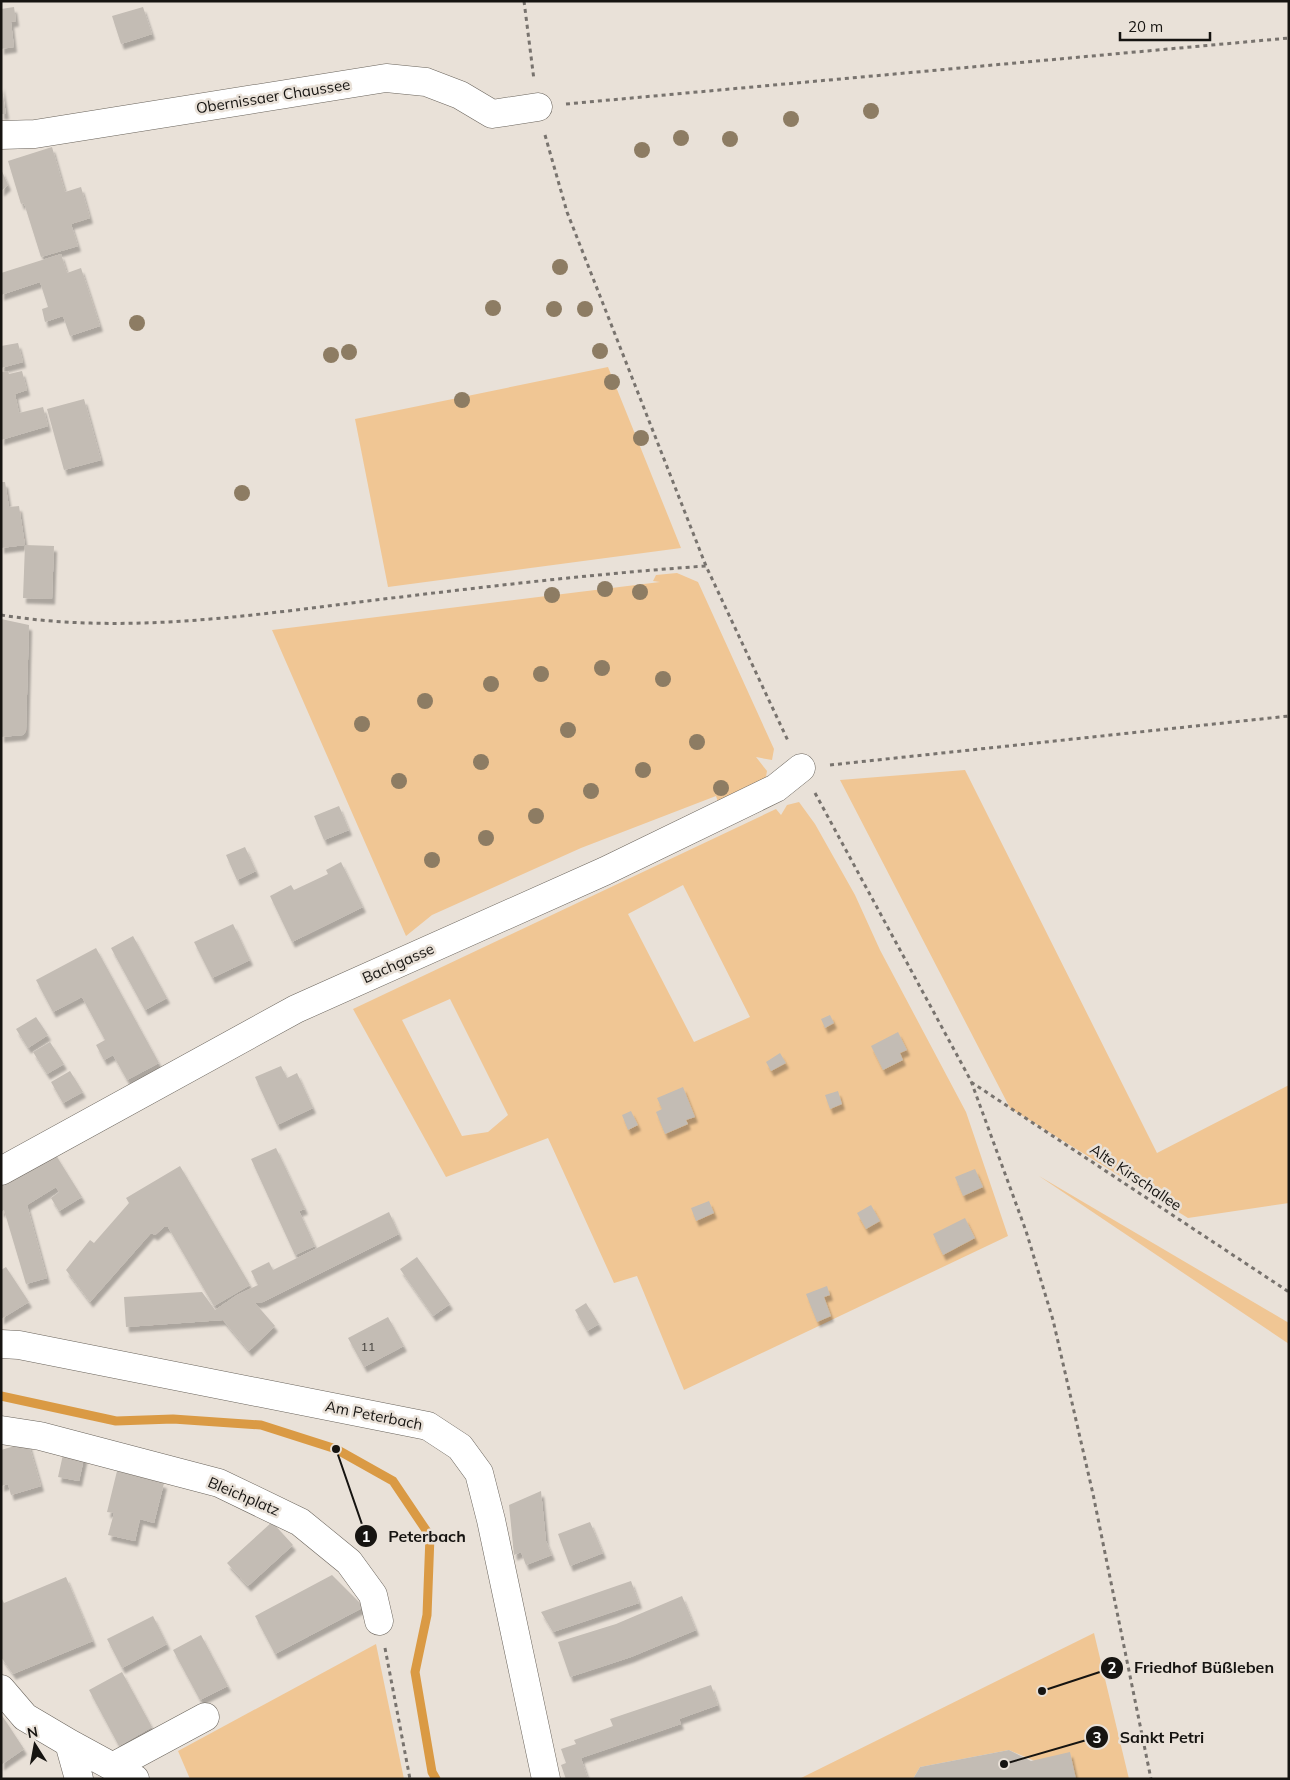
<svg xmlns="http://www.w3.org/2000/svg" width="1290" height="1780" viewBox="0 0 1290 1780" font-family="Mulish,sans-serif">
<defs>
<filter id="shadow"><feDropShadow dx="3" dy="5.5" stdDeviation="1" flood-color="#0004"/></filter>
</defs>
<rect width="100%" height="100%" fill="#e9e1d8"/>
<path fill="#f0c694" fill-rule="evenodd" d="M608 367 681 548 388 587 355 419Z
M677 573 698 582 774 749 772 760 756 757 767 771 765 782 719 805 716 796 581 848 432 915 406 936 272 630 660 582 653 581 656 575Z
M965 770 1157 1153 1289 1085V1203L1188 1218 1010 1108 840 780Z
M799 802 815 824 855 895 880 950 966 1112 1008 1236 684 1390 637 1276 614 1283 548 1138 446 1177 353 1009 776 809 781 815 787 805ZM683 885 750 1017 694 1042 628 914ZM450 999 508 1115 488 1132 462 1136 402 1020Z
M1039 1176 1289 1323V1344Z
M1094 1633 1129 1779H1076L1009 1750 920 1767 913 1779H799Z
M376 1644 404 1779H190L178 1751Z"/>
<g fill="none" stroke-linecap="round" stroke-linejoin="round">
<path stroke="#da9a44" stroke-width="9" d="M1 1396 116 1421 173 1419 261 1425 336 1449 393 1481 430 1536 427 1615 415 1672 432 1772 436 1779"/>
</g>
<path fill="#c3bcb4" filter="url(#shadow)" d="M14 7 16 21 11 22 14 47 1 49V9Z
M143 7 152 34 121 44 112 16Z
M1 83 6 114H1Z
M52 147 65 192 81 187 90 218 71 224 78 246 41 257 24 203 21 204 8 161Z
M1 169 8 185 1 191Z
M61 254 67 273 81 268 100 326 70 336 63 316 45 322 42 309 48 307 40 282 1 295V273Z
M18 343 23 362 1 368V346Z
M8 371 9 374 22 371 27 390 15 394 19 413 43 407 48 426 1 440V372Z
M84 399 101 460 64 470 47 409Z
M1 482H5L9 507 19 506 25 545 1 548Z
M25 545 54 546 52 599 23 598Z
M1 619 29 625 26 731 23 735 1 737Z
M339 806 349 830 324 840 314 816Z
M245 847 256 871 237 880 226 855Z
M341 862 363 907 292 942 270 896 291 885 294 890 328 874 326 870Z
M233 924 250 960 212 978 194 942Z
M133 936 167 998 145 1010 111 948Z
M96 948 159 1063 127 1080 113 1055 104 1060 96 1045 105 1040 82 997 53 1012 36 980Z
M830 1015 834 1023 825 1028 821 1019Z
M36 1017 48 1035 28 1048 16 1029Z
M898 1032 907 1050 900 1053 903 1060 883 1070 871 1046Z
M50 1042 64 1064 47 1074 33 1052Z
M780 1053 786 1063 771 1071 766 1062Z
M281 1066 287 1078 297 1073 313 1108 277 1125 255 1077Z
M70 1071 83 1092 63 1103 51 1082Z
M683 1087 695 1117 686 1120 688 1124 665 1134 656 1112 662 1109 657 1098Z
M838 1091 842 1104 830 1109 825 1095Z
M631 1111 638 1125 628 1130 622 1115Z
M276 1148 305 1209 299 1211 315 1246 295 1255 251 1159Z
M52 1149 82 1197 59 1211 51 1198 59 1192 56 1187 27 1205 47 1278 26 1284 4 1210 1 1212V1182Z
M180 1166 250 1285 214 1306 168 1227H164L155 1235 151 1233 90 1302 66 1270 90 1240 94 1243 129 1203 126 1198Z
M975 1169 983 1187 963 1196 955 1177Z
M709 1201 714 1213 696 1221 691 1208Z
M871 1205 880 1221 866 1229 857 1213Z
M389 1212 399 1234 263 1302 255 1303 275 1326 249 1351 223 1320 126 1327 124 1297 202 1292 215 1310 237 1295 258 1285 251 1271 269 1262 273 1270Z
M965 1218 975 1238 943 1255 933 1234Z
M417 1257 450 1304 433 1316 400 1269Z
M6 1267 29 1302 1 1319V1270Z
M827 1286 830 1295 824 1297 831 1316 817 1322 806 1294Z
M586 1303 599 1324 587 1331 575 1310Z
M388 1317 404 1346 364 1367 348 1338Z
M28 1442 41 1486 11 1495 8 1484 1 1486V1450Z
M64 1450 85 1454 79 1481 58 1477Z
M117 1471 164 1483 154 1523 140 1519 135 1541 108 1535 114 1513 107 1512Z
M541 1491 546 1541 552 1555 526 1565 521 1552 514 1555 509 1505Z
M272 1522 293 1545 248 1586 227 1563Z
M590 1522 603 1553 570 1566 558 1534Z
M332 1575 364 1607 275 1654 255 1616Z
M66 1577 93 1641 13 1674 1 1657V1597L4 1603Z
M631 1581 639 1603 553 1632 541 1612Z
M682 1596 696 1630 631 1657 570 1677 558 1642 616 1624Z
M153 1616 167 1644 122 1668 107 1639Z
M201 1635 228 1686 200 1700 173 1650Z
M122 1672 152 1727 119 1746 89 1690Z
M711 1685 718 1705 679 1719 681 1724 581 1758 588 1779H566L561 1765 566 1763 561 1749 576 1744 574 1740 613 1726 610 1719Z
M1 1714 24 1749 1 1765Z
M1009 1750 1031 1761 1070 1752 1076 1779H913L920 1767Z"/>
<g fill="none" stroke-linecap="round" stroke-linejoin="round">
<defs>
<path id="minor" d="M1 135 35 134 386 78 426 82 460 95 492 114 538 107
M1 1171 296 1009 605 871 776 788 801 768
M1 1344 19 1345 428 1426 460 1447 479 1473 491 1520 546 1779
M1 1430 40 1436 219 1483 300 1522 349 1562 373 1595 379 1621
M1 1689 25 1717 69 1743 135 1779
M69 1743 79 1779
M114 1766 205 1717"/>
</defs>
<use href="#minor" stroke="#69635b" stroke-width="29"/>
<path stroke="#78736e" stroke-width="3" stroke-dasharray="4 4" stroke-linecap="butt" d="M524 1 534 80
M566 104 1289 38
M545 135 567 212 706 566 789 743
M1 615C120 634 241 617 359 602 475 588 590 574 706 566
M830 765 1289 716
M815 793 971 1081 1026 1231 1053 1320 1093 1494 1151 1779
M971 1082 1289 1292
M385 1648 410 1779"/>
<use href="#minor" stroke="#fff" stroke-width="28"/>
</g>
<g fill="#8d7c63">
<circle cx="871" cy="111" r="8"/>
<circle cx="791" cy="119" r="8"/>
<circle cx="681" cy="138" r="8"/>
<circle cx="730" cy="139" r="8"/>
<circle cx="642" cy="150" r="8"/>
<circle cx="560" cy="267" r="8"/>
<circle cx="493" cy="308" r="8"/>
<circle cx="554" cy="309" r="8"/>
<circle cx="585" cy="309" r="8"/>
<circle cx="137" cy="323" r="8"/>
<circle cx="600" cy="351" r="8"/>
<circle cx="349" cy="352" r="8"/>
<circle cx="331" cy="355" r="8"/>
<circle cx="612" cy="382" r="8"/>
<circle cx="462" cy="400" r="8"/>
<circle cx="641" cy="438" r="8"/>
<circle cx="242" cy="493" r="8"/>
<circle cx="605" cy="589" r="8"/>
<circle cx="640" cy="592" r="8"/>
<circle cx="552" cy="595" r="8"/>
<circle cx="602" cy="668" r="8"/>
<circle cx="541" cy="674" r="8"/>
<circle cx="663" cy="679" r="8"/>
<circle cx="491" cy="684" r="8"/>
<circle cx="425" cy="701" r="8"/>
<circle cx="362" cy="724" r="8"/>
<circle cx="568" cy="730" r="8"/>
<circle cx="697" cy="742" r="8"/>
<circle cx="481" cy="762" r="8"/>
<circle cx="643" cy="770" r="8"/>
<circle cx="399" cy="781" r="8"/>
<circle cx="721" cy="788" r="8"/>
<circle cx="591" cy="791" r="8"/>
<circle cx="536" cy="816" r="8"/>
<circle cx="486" cy="838" r="8"/>
<circle cx="432" cy="860" r="8"/>
</g>
<g text-anchor="middle" dominant-baseline="central" stroke-width="5" stroke-linejoin="round" paint-order="stroke">
<g font-size="12" fill="#413e3a">
<text x="368" y="1346">11</text>
</g>
<g font-size="15" fill="#161411" stroke="#e9e1d8">
<text transform="translate(273 96) rotate(-9)">Obernissaer Chaussee</text>
<text transform="translate(398 963) rotate(-24)">Bachgasse</text>
<text transform="translate(1136 1177) rotate(34)">Alte Kirschallee</text>
<text transform="translate(374 1415) rotate(11)">Am Peterbach</text>
<text transform="translate(244 1496) rotate(23)">Bleichplatz</text>
</g>
</g>
<path fill="none" stroke="#161411" stroke-width="2" d="M336 1449L366 1536M1042 1691L1112 1668M1004 1764L1097 1737"/>
<g fill="#161411" stroke="#e9e1d8" stroke-width="2">
<circle cx="336" cy="1449" r="5"/>
<circle cx="1042" cy="1691" r="5"/>
<circle cx="1004" cy="1764" r="5"/>
<circle cx="366" cy="1536" r="12"/>
<circle cx="1112" cy="1668" r="12"/>
<circle cx="1097" cy="1737" r="12"/>
</g>
<g font-size="15" text-anchor="middle" font-weight="bold" fill="#fff">
<text x="366" y="1542">1</text>
<text x="1112" y="1673">2</text>
<text x="1097" y="1743">3</text>
</g>
<g font-size="16" text-anchor="middle" font-weight="bold" fill="#161411" stroke="#e9e1d8" stroke-width="5" stroke-linejoin="round" paint-order="stroke">
<text x="427" y="1542">Peterbach</text>
<text x="1204" y="1673">Friedhof Büßleben</text>
<text x="1162" y="1743">Sankt Petri</text>
</g>
<rect width="1290" height="1780" fill="none" stroke="#161411" stroke-width="5"/>
<g transform="translate(35 1745) rotate(349)" stroke="#e9e1d8" stroke-width="4" paint-order="stroke">
<path d="M0-4L9 19L0 12L-9 19Z" fill="#161411"/>
<text y="-8" font-size="14" font-weight="bold" text-anchor="middle" fill="#161411">N</text>
</g>
<path d="M1120 32v8h90v-8" fill="none" stroke="#161411" stroke-width="2.5"/>
<text x="1128" y="32" font-size="15" fill="#161411" stroke="#e9e1d8" stroke-width="4" paint-order="stroke">20 m</text>
</svg>
